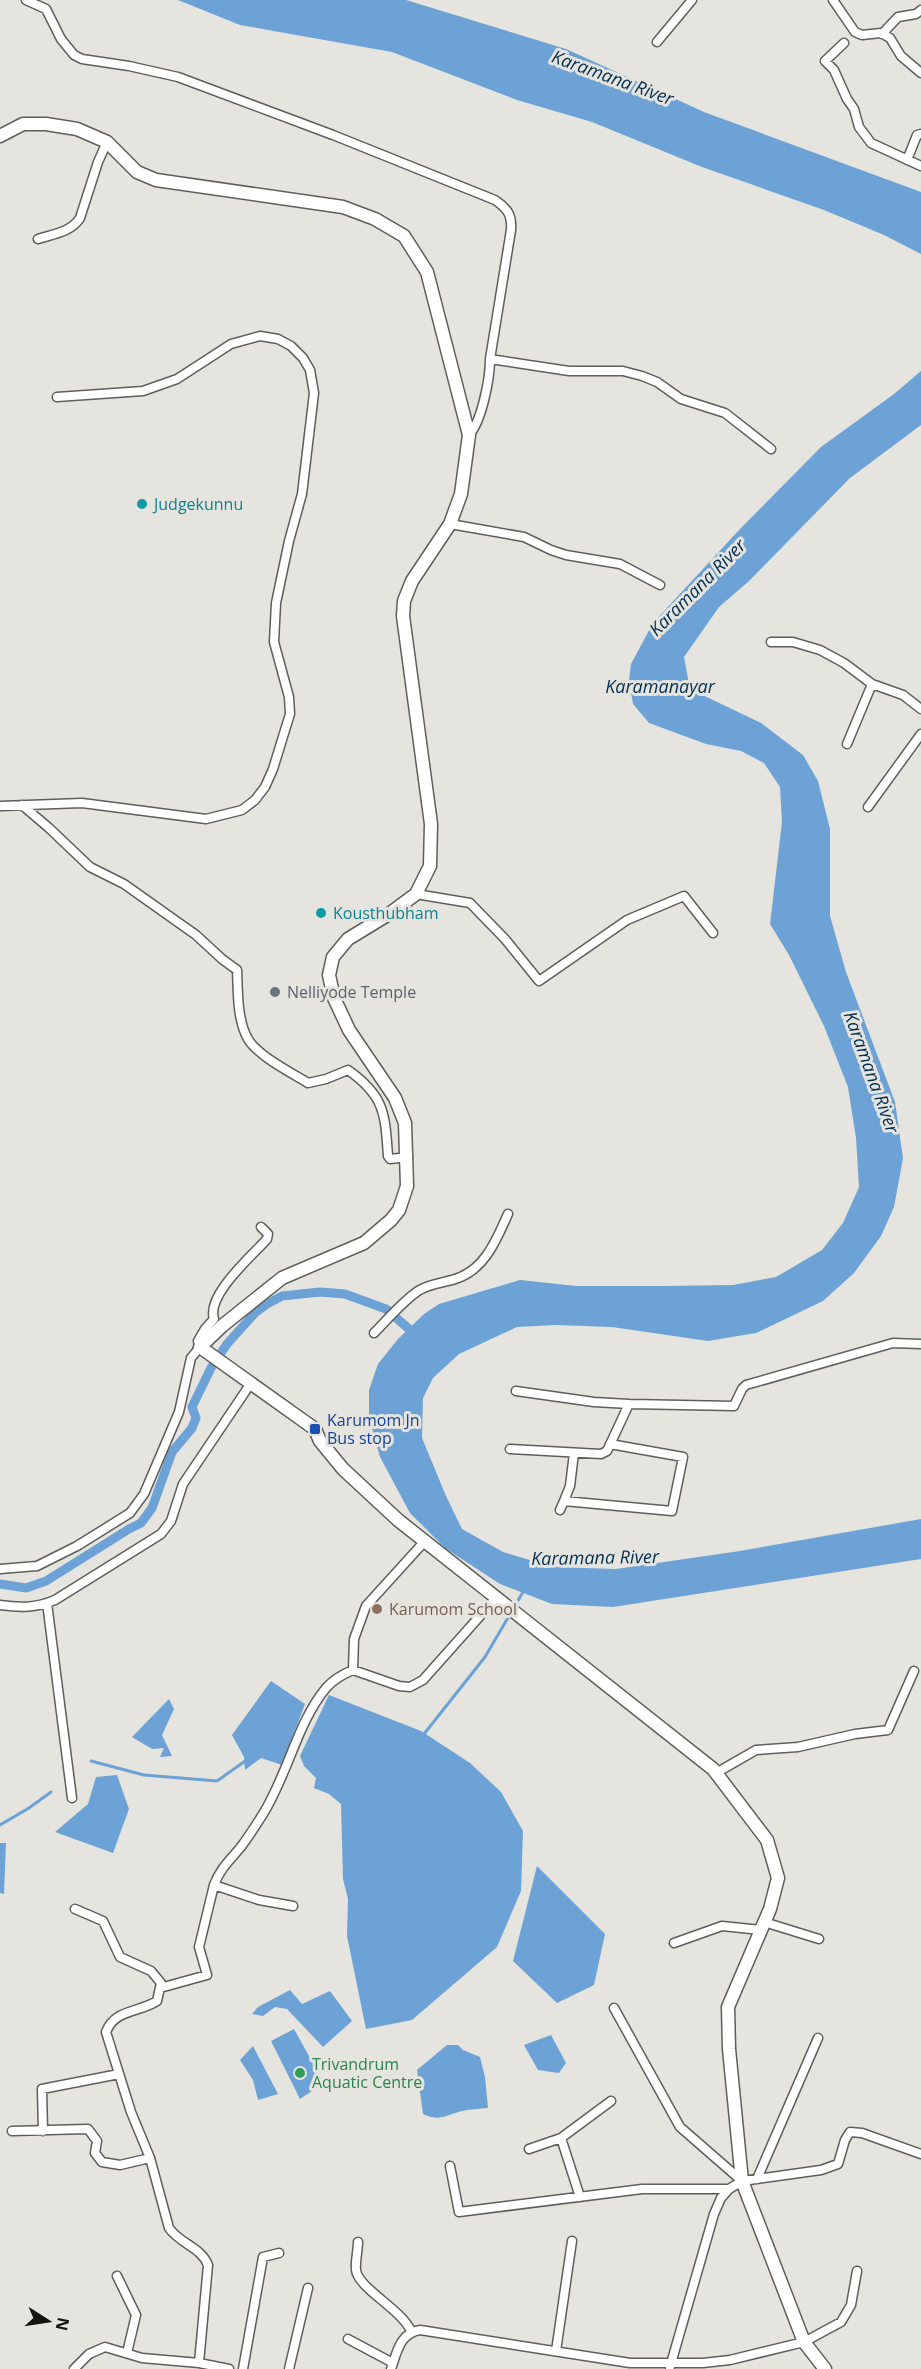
<svg xmlns="http://www.w3.org/2000/svg" width="921" height="2369" viewBox="0 0 921 2369" font-family="'Open Sans',sans-serif">
<rect width="100%" height="100%" fill="#e5e4df"/>
<path fill="#6ca2d5" d="M178 0H406L566 49 704 112 921 192V254L884 235 824 210 702 167 592 122 517 100 392 52 240 25Z
M921 371V425L850 478 749 581 719 607 684 657 690 689 761 723 803 755 818 781 830 829V916L846 972 895 1102 903 1158 894 1207 881 1236 854 1273 823 1301 756 1333 708 1341 612 1327 556 1325 517 1327 459 1354 433 1378 423 1398 422 1438 446 1496 462 1529 503 1552 553 1567 616 1569 740 1551 921 1519V1559L613 1607 552 1604 500 1584 445 1548 410 1513 380 1457 369 1417V1390L378 1364 398 1339 424 1314 439 1304 520 1280 576 1286H665L733 1285 776 1277 822 1250 843 1223 859 1187 856 1138 848 1087 824 1026 789 955 770 924 782 822 780 787 764 763 741 751 706 744 649 723 633 704 629 681 631 664 653 623 740 529 821 447 894 394Z
M271 1681 305 1704 282 1765 261 1758 245 1770 244 1757 232 1735Z
M329 1695 421 1731 470 1763 501 1792 523 1831 521 1891 497 1947 412 2020 366 2029 347 1936 348 1899 343 1879 341 1804 329 1794 314 1788 316 1778 304 1766 300 1756Z
M169 1699 174 1709 162 1735 172 1756 160 1757 164 1748 152 1749 132 1737Z
M117 1775 129 1809 113 1853 55 1832 88 1804 96 1777Z
M0 1843H6L4 1894 0 1893Z
M537 1866 605 1934 594 1985 557 2003 513 1961Z
M290 1990 302 2004 330 1991 352 2021 323 2047 287 2009 275 2007 263 2016 252 2014 258 2007Z
M294 2029 324 2083 300 2099 271 2041Z
M551 2035 566 2063 559 2073 538 2070 524 2045Z
M447 2045H458L463 2050 480 2057 485 2077 488 2108C479 2109 470 2109 462 2111 446 2115 440 2122 423 2114L417 2070Z
M253 2046 278 2094 258 2100 253 2080 240 2060Z"/>
<g fill="none" stroke-linecap="round" stroke-linejoin="round">
<path stroke="#6ca2d5" stroke-width="3" d="M515 1606 524 1590
M424 1734 485 1657 509 1616
M91 1761 144 1775 217 1781 248 1759
M0 1825 29 1808 51 1792"/>
<path stroke="#6ca2d5" stroke-width="9" d="M0 1584 26 1588 46 1581 129 1529 141 1523 152 1508 172 1452 192 1428 196 1418 192 1407 211 1368 227 1344 255 1313 267 1304 282 1296 320 1292 345 1294 386 1309 417 1336"/>
<defs>
<path id="minor" d="M26 0 46 9 61 39 74 55 82 59 129 66 178 77 333 135 495 200C508 209 512 215 511 230L490 359C490 378 482 421 469 435
M833 0 855 32 862 35 881 33 890 38 901 56 921 73
M882 34 898 17 916 14 921 10
M657 42 692 0
M844 43 825 61 834 70 847 99 854 109 859 127 871 143 921 166
M907 160 917 135 921 134
M38 239C54 234 71 232 80 218L98 162 107 142
M490 359 569 371H623L642 376 657 382 681 399 725 413 771 449
M450 524 524 537 551 550 566 555 620 564 660 585
M771 642H793L820 650 844 663 872 684 903 695 921 709
M847 744 872 684
M22 805 49 828 90 867 124 884 196 935 222 959 237 970C238 992 237 1020 248 1039 258 1056 292 1073 308 1083L326 1079 348 1070C385 1096 385 1114 388 1156L390 1159 408 1157
M0 806 82 803 206 819 242 810 255 800 265 787 273 769 290 714 289 697 274 642 276 603 289 541 302 494 314 393 310 370 303 358 291 346 278 339 260 336 231 344 177 379 143 391 57 397
M868 807 921 734
M416 894 470 903 505 939 539 981 627 920 684 896 713 933
M374 1333C388 1319 402 1302 418 1291 430 1283 445 1283 458 1278 486 1268 497 1238 508 1214
M516 1391 594 1402 629 1404
M510 1449 601 1454 607 1451 629 1404 734 1406 742 1389 746 1385 893 1343 921 1344
M574 1453 570 1486 564 1501 672 1511 683 1457 610 1444
M560 1510 564 1501
M0 1569 37 1566 77 1546 130 1513 144 1494 179 1412 191 1358 200 1347 198 1341 205 1329 214 1319C206 1295 252 1256 267 1239L268 1234 261 1227
M47 1603 72 1798
M0 1605C20 1608 36 1608 55 1600L161 1534 171 1521 183 1484 251 1383
M353 1670 354 1639 366 1606 425 1541
M716 1773 756 1750 798 1747 855 1734 888 1730 914 1671
M293 1906 259 1900 214 1885C220 1869 229 1861 240 1848 248 1838 256 1825 263 1814 288 1774 297 1723 326 1688 334 1679 343 1674 353 1670L399 1686 410 1687 423 1680 496 1598
M75 1909 103 1921 120 1957 151 1971 161 1983 157 2001C138 2013 115 2009 106 2032L131 2112 150 2158 169 2228C180 2244 201 2247 208 2265L199 2363
M764 1922 819 1939
M674 1943 722 1926 761 1930
M160 1988 207 1975 199 1947 214 1885
M614 2008 680 2127 742 2181
M12 2131 88 2129 97 2141 95 2153 102 2162 120 2165 150 2158
M43 2131 42 2089 119 2074
M561 2138 611 2101
M529 2149 561 2138 580 2197
M450 2166 459 2212 642 2189H729
M757 2179 818 2038
M358 2242C358 2251 355 2261 356 2270 358 2288 401 2309 411 2331
M117 2276 136 2315 127 2353
M348 2339 393 2363
M556 2351 572 2241
M670 2367 714 2214 721 2198 729 2189 742 2181 821 2170 838 2164 845 2140 850 2132 862 2133 921 2154
M74 2369 89 2354 105 2347 142 2358 199 2363 229 2369
M243 2369 263 2257 279 2253
M289 2369 308 2288
M391 2369C397 2352 400 2333 420 2330L630 2363H703L730 2360 804 2342 841 2322 851 2305 857 2271"/>
<path id="secondary" d="M0 136 23 124H46L77 129 107 142 137 172 156 180 343 207 375 219 404 236 427 272 469 435 461 494 450 524 412 581 404 601 403 616 431 824 430 866 416 894 389 914 348 939 333 957 329 975 334 998 349 1030 395 1098 405 1123 407 1186 399 1210 391 1220 364 1243 282 1278 222 1326 200 1347 315 1429 320 1441 343 1469 398 1520 713 1769 767 1840 778 1878 770 1909 728 2007 729 2049 742 2181 804 2342 825 2369"/>
</defs>
<use href="#minor" stroke="#5f5e5a" stroke-width="11"/>
<use href="#secondary" stroke="#5f5e5a" stroke-width="15"/>
<use href="#minor" stroke="#fff" stroke-width="8"/>
<use href="#secondary" stroke="#fff" stroke-width="12"/>
</g>
<g fill="#0f9aa8" stroke="#e5e4df" stroke-width="2">
<circle cx="142" cy="504" r="6"/>
<circle cx="321" cy="913" r="6"/>
</g>
<circle fill="#6b7280" stroke="#e5e4df" stroke-width="2" cx="275" cy="992" r="6"/>
<rect fill="#1a4fb4" stroke="#e5e4df" stroke-width="2" x="309" y="1423" width="12" height="12" rx="3"/>
<circle fill="#8d6e63" stroke="#e5e4df" stroke-width="2" cx="377" cy="1609" r="6"/>
<circle fill="#2e9e5b" stroke="#e5e4df" stroke-width="2" cx="300" cy="2073" r="6"/>
<g text-anchor="middle" dominant-baseline="central" stroke-width="6" stroke-linejoin="round" paint-order="stroke">
<g font-size="16" fill="#0d838f" stroke="#e5e4df" text-anchor="start">
<text x="154" y="504">Judgekunnu</text>
<text x="333" y="913">Kousthubham</text>
</g>
<g font-size="16" fill="#5b616d" stroke="#e5e4df" text-anchor="start">
<text x="287" y="992">Nelliyode Temple</text>
</g>
<g font-size="16" fill="#164399" stroke="#e5e4df" text-anchor="start">
<text x="327" y="1420">Karumom Jn<tspan x="327" dy="18">Bus stop</tspan></text>
</g>
<g font-size="16" fill="#785e54" stroke="#e5e4df" text-anchor="start">
<text x="389" y="1609">Karumom School</text>
</g>
<g font-size="16" fill="#27864d" stroke="#e5e4df" text-anchor="start">
<text x="312" y="2064">Trivandrum<tspan x="312" dy="18">Aquatic Centre</tspan></text>
</g>
<g font-size="18" font-style="italic" fill="#042f50" stroke="#e5e4df">
<text transform="translate(613 77) rotate(20)">Karamana River</text>
<text transform="translate(697 587) rotate(-45)">Karamana River</text>
<text x="660" y="686">Karamanayar</text>
<text transform="translate(872 1072) rotate(70)">Karamana River</text>
<text transform="translate(595 1557) rotate(-1)">Karamana River</text>
</g>
</g>
<g transform="translate(48 2321) rotate(102)" stroke="#e5e4df" stroke-width="4.5" paint-order="stroke">
<path d="M0-4.5L10 22L0 15L-10 22Z" fill="#141312"/>
<text y="-9" font-size="16" font-weight="bold" text-anchor="middle" fill="#141312">N</text>
</g>
</svg>
